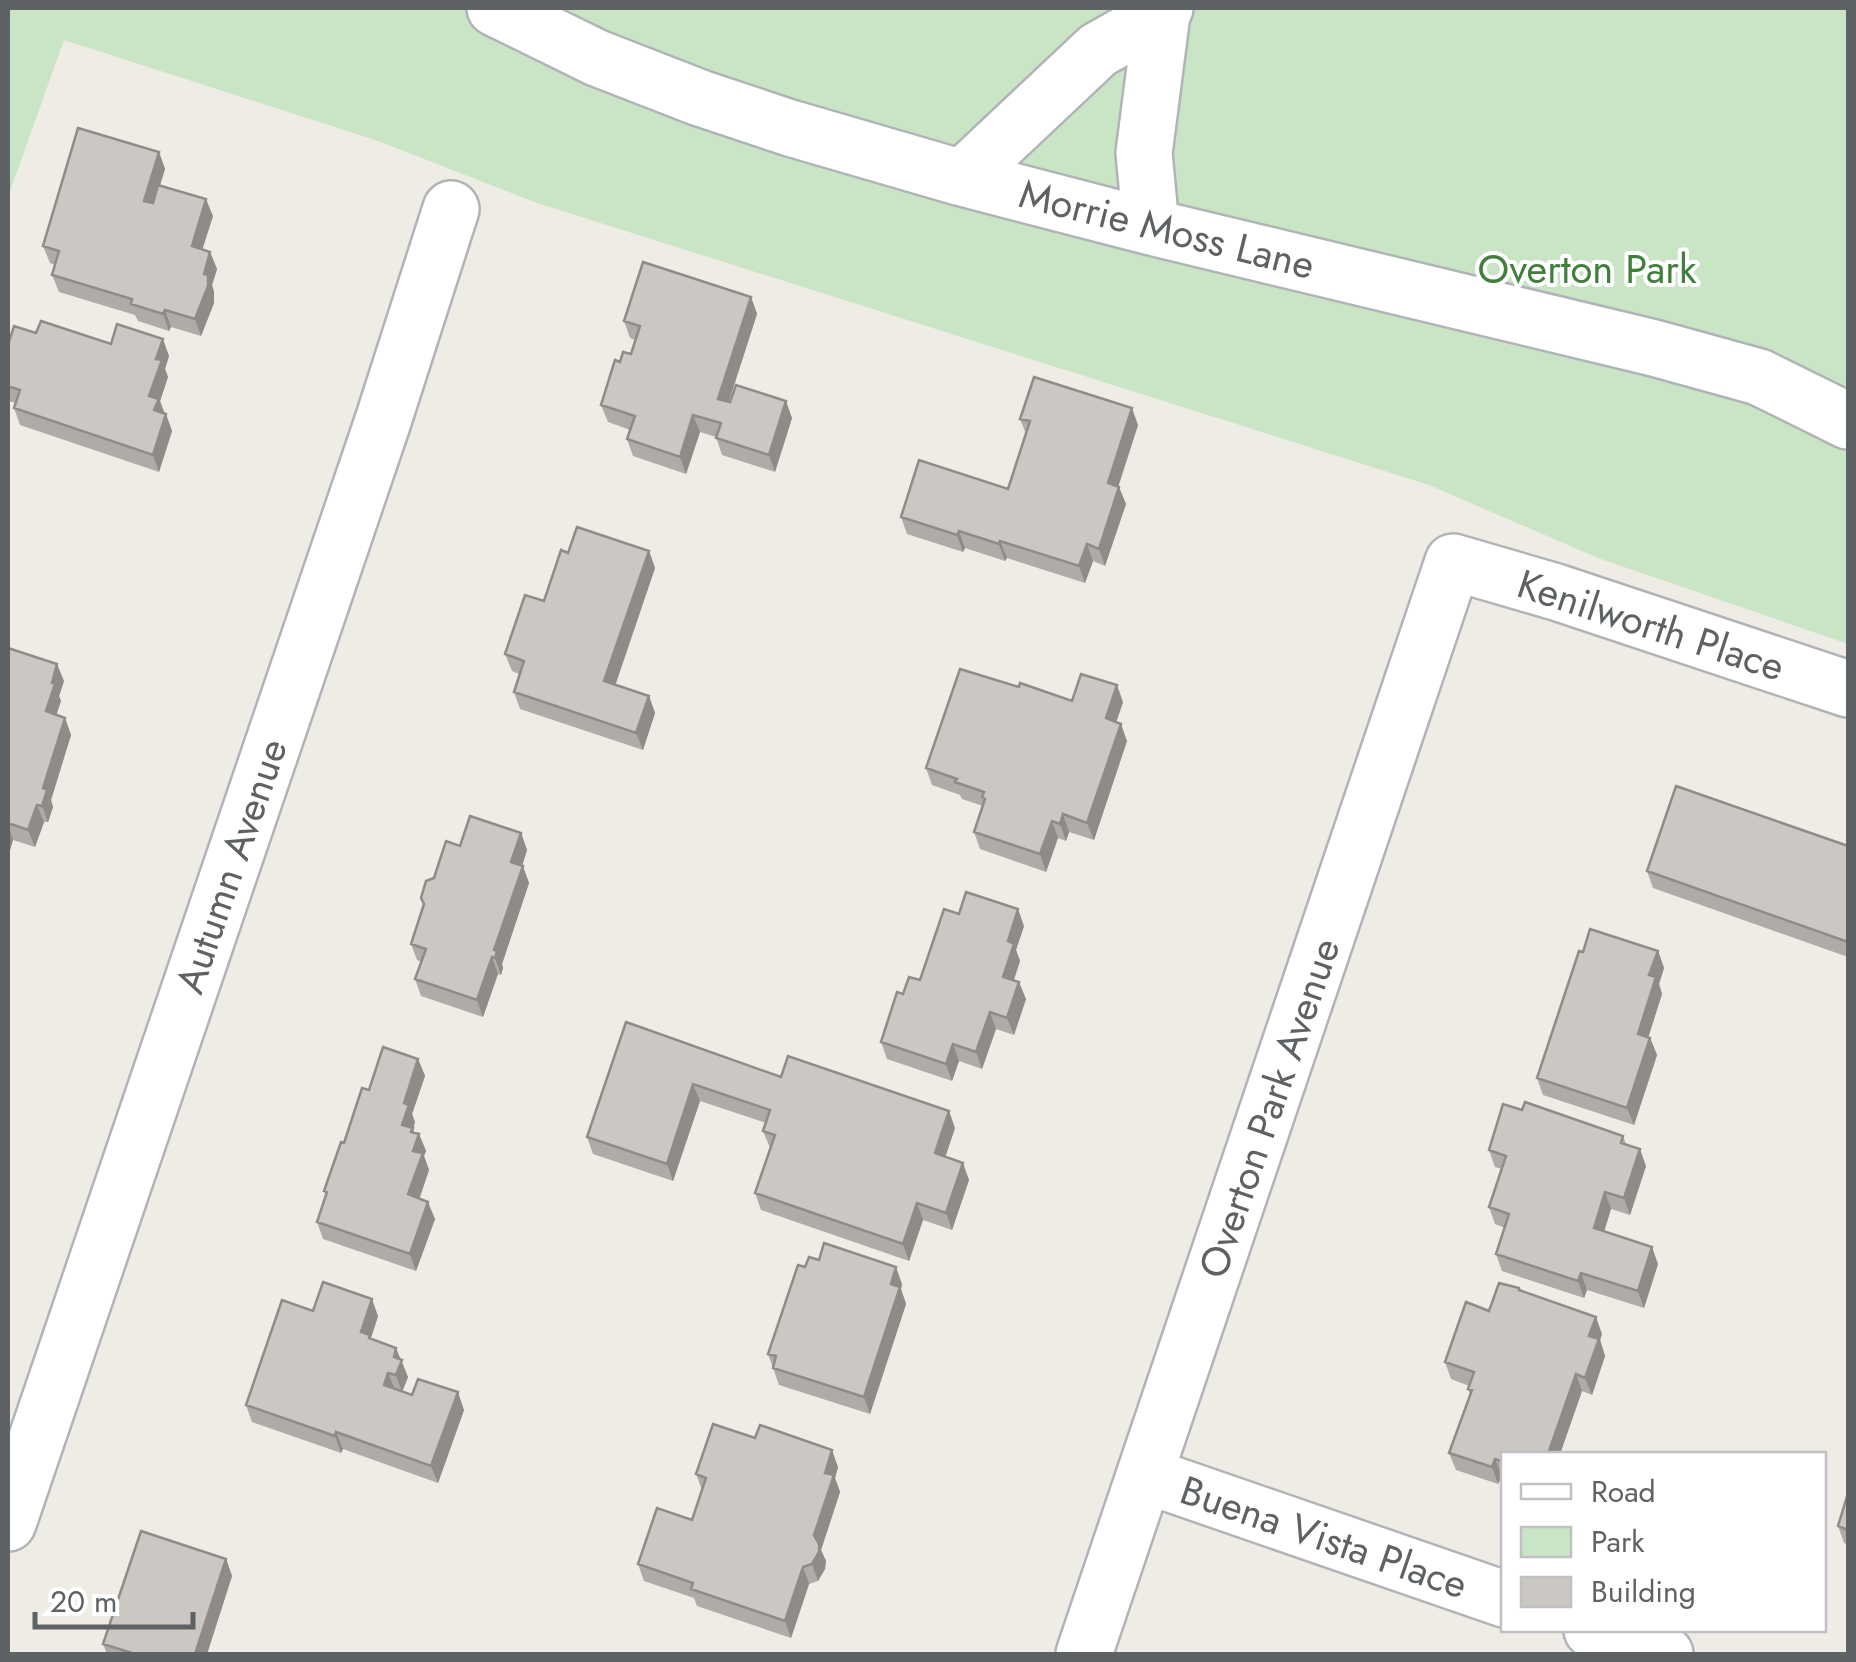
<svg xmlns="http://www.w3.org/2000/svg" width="1856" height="1662" viewBox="0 0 1856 1662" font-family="Jost,sans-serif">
<rect width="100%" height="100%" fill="#efece6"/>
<path fill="#c9e5c5" d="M8 8H1848V644L1598 558 1429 485 534 202 378 141 64 40 8 197Z"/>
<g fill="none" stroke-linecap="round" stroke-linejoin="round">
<defs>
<path id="minor" d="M495 8 597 58 700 98 790 128 962 178 1151 227 1654 348 1759 377 1848 421
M962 178 1098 50 1162 14
M1151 227 1144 153 1162 14 1165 8
M1145 1475 1504 1599
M8 1523 383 421 451 209
M1592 1630 1665 1654
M1084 1654 1453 562 1556 592 1848 689"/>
</defs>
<use href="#minor" stroke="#b1b4b7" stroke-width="60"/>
<use href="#minor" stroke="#fff" stroke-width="55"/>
</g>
<path fill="#afaba8" d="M159 152 165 169 160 185 213 216 202 250 210 252 217 269 212 285 214 292V303L201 336 171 327 169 331 138 321 135 315 59 292 52 275 55 265 50 263 43 246Z
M751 297 757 314 729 401 792 418 775 472 722 455 716 437 700 432 686 474 633 456 627 439 630 430 608 422 601 405 620 362 631 354 635 340 630 338 624 321Z
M36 333 111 344 169 356 165 369 168 377 160 401 172 431 159 472 20 425 14 408 16 403 8 401V345Z
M1020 419 1138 425 1118 486 1126 504 1105 566 1093 561 1085 583 1007 558 1005 561 965 548 963 552 907 534 901 517 1008 489 1026 434Z
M649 551 655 568 615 685 649 696 655 713 643 750 520 709 514 692 519 674 512 671 505 654 544 601 568 553Z
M8 648 64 681 59 696 61 701 56 715 65 718 71 735 51 800 53 807 48 822H44L35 847 13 840 8 857Z
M1019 687 1072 701 1123 702 1116 722 1127 741 1094 840 1069 832 1066 841 1058 838 1046 872 980 849 974 832 983 806 962 799 960 795 932 785 926 768Z
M521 833 527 850 522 866 529 883 502 964 503 968 501 975 498 974 483 1017 421 996 415 979 421 962 417 960 411 944 424 907 421 898 434 878 460 846Z
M1848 846V957L1653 888 1647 871Z
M1024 926 1016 950 1020 961 1014 980 1026 999 1014 1035 996 1029 982 1069 959 1061 952 1081 887 1059 881 1042 903 994 920 980Z
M1658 951 1664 968 1659 984 1662 994 1648 1037 1650 1038 1657 1055 1634 1125 1543 1095 1537 1078 1583 952Z
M626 1022 781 1077 955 1128 945 1157 969 1180 952 1230 923 1220 909 1261 761 1210 755 1193 770 1148 763 1131 766 1123 700 1101 673 1181 593 1154 587 1137Z
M418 1059 425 1076 412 1114 415 1122 413 1129 414 1133 419 1134 426 1151 424 1156 429 1170 419 1198 435 1219 416 1271 323 1239 317 1222 326 1195 324 1191 344 1143Z
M1522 1110 1623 1136 1626 1144 1646 1166 1630 1215 1611 1209 1604 1232 1658 1264 1644 1308 1587 1290 1584 1298 1502 1271 1496 1254 1505 1228 1495 1224 1489 1207 1502 1169 1495 1167 1489 1150Z
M805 1267 902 1284 901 1289 906 1304 870 1414 779 1385 768 1354Z
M1519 1288 1520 1291 1602 1334 1600 1340 1605 1356 1592 1395 1582 1391 1560 1454H1504V1477L1502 1476 1498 1484 1456 1470 1449 1453 1470 1394 1468 1389 1469 1386 1451 1379 1445 1362 1489 1311Z
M313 1311 378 1316 371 1338 401 1360 408 1377 402 1392 464 1410 438 1483 343 1449 341 1453 252 1422 246 1405Z
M838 1467 835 1478 840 1492 821 1550 826 1561 825 1569 818 1581 809 1584 791 1638 697 1606 694 1598 644 1581 638 1564 692 1520 702 1490 696 1474Z
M1848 1493V1545L1844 1543 1838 1526Z
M226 1559 232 1576 207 1654H107L103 1644Z"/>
<path fill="#8e8b88" d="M159 152 165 169 150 218 144 201Z
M206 199 213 216 198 263 192 246Z
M210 252 217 269 212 285 214 292V303L201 336 195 319 204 274Z
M751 297 757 314 724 416 718 399Z
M165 310 171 327 169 331 163 314Z
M163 339 169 356 165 369 168 377 160 401 165 416 161 427 149 396 156 359Z
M786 401 792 418 775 472 769 455Z
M1132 408 1138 425 1114 500 1108 483Z
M166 414 172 431 159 472 153 455Z
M693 415 700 432 686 474 680 457Z
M1119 487 1126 504 1105 566 1099 549Z
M959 531 965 548 963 552 957 535Z
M1000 541 1007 558 1005 561 999 544Z
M1087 544 1093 561 1085 583 1079 566Z
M649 551 655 568 611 698 604 681Z
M57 664 64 681 59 696 61 701 52 728 46 711Z
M1117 685 1123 702 1112 735 1106 718Z
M649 696 655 713 643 750 636 733Z
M65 718 71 735 51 800 53 807 48 822 42 806 43 788Z
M1121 724 1127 741 1094 840 1087 823Z
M37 805 44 822 35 847 28 830Z
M1063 814 1069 832 1066 841 1060 824Z
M1052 821 1058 838 1046 872 1040 854Z
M8 825 13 840 8 857Z
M521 833 527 850 518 879 511 862Z
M523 866 529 883 502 964 503 968 501 975 495 958 494 950Z
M1018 909 1024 926 1016 950 1020 961 1009 994 1003 977 1008 941Z
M1658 951 1664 968 1659 984 1662 994 1644 1051 1638 1034 1649 975Z
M492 957 498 974 483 1017 477 1000Z
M1019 982 1026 999 1014 1035 1007 1018Z
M990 1012 996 1029 982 1069 976 1052Z
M1650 1038 1657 1055 1634 1125 1627 1108Z
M953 1044 959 1061 952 1081 946 1064Z
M418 1059 425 1076 412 1114 415 1122 413 1129 417 1141 419 1134 426 1151 424 1156 429 1170 415 1212 408 1194 402 1125 404 1103Z
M693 1084 700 1101 673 1181 667 1164Z
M949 1111 955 1128 941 1170 935 1153Z
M1640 1149 1646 1166 1630 1215 1624 1198Z
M963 1163 969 1180 952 1230 946 1213Z
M1605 1192 1611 1209 1600 1245 1594 1228Z
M428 1202 435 1219 416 1271 410 1254Z
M917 1203 923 1220 909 1261 903 1244Z
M1652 1247 1658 1264 1644 1308 1638 1291Z
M896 1267 902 1284 901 1289 906 1304 870 1414 864 1397Z
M1581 1273 1587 1290 1584 1298 1578 1281Z
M372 1299 378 1316 371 1338 376 1352 361 1332Z
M1596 1317 1602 1334 1600 1340 1605 1356 1592 1395 1585 1378 1589 1336Z
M396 1348 408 1377 402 1392 396 1375 394 1357Z
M388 1373 395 1390 384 1385Z
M1576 1374 1582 1391 1560 1454H1548Z
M458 1392 464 1410 438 1483 431 1466Z
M336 1432 343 1449 341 1453 335 1436Z
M832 1450 838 1467 835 1478 840 1492 821 1550 826 1561 825 1569 818 1581 812 1564 814 1535 825 1473Z
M1495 1459 1502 1476 1498 1484 1492 1467Z
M226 1559 232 1576 207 1654H195Z
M803 1567 809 1584 791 1638 785 1621Z"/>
<path fill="#cbc7c3" stroke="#8e8b88" stroke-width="2.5" d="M78 128 159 152 144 201 153 203 158 185 206 199 192 246 210 252 204 274 208 275V286L195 319 165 310 163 314 131 304 132 299 52 275 59 251 43 246Z
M643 262 751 297 718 399 730 402 736 385 786 401 769 455 716 438 721 423 693 415 680 457 627 439 635 416 601 405 615 360 620 362 623 352 631 354 640 326 624 321Z
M41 321 111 344 117 324 163 339 156 359 162 360 149 396 159 399 154 410 166 414 153 455 14 408 20 390 8 386V345L14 326 36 333Z
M1034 377 1132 408 1108 483 1119 487 1099 549 1087 544 1079 566 1000 541 999 544 959 531 957 535 901 517 919 460 1008 489 1030 421 1020 419Z
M577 527 649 551 604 681 649 696 636 733 514 692 524 661 505 654 525 595 544 601 561 550 568 553Z
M8 648 57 664 52 683 55 684 46 711 65 718 43 788 47 790 42 806 37 805 28 830 8 823Z
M960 669 1019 687 1020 683 1072 701 1081 674 1117 685 1106 718 1121 724 1087 823 1063 814 1060 824 1052 821 1040 854 974 832 985 799 982 797 984 792 955 782 957 779 926 768Z
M1676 786 1848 846V942L1647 871Z
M470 816 521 833 511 862 523 866 494 950 497 951 495 958 492 957 477 1000 415 979 426 949 411 944 424 904 421 898 426 881 434 878 446 841 460 846Z
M966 892 1018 909 1008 941 1014 944 1003 977 1019 982 1007 1018 990 1012 976 1052 953 1044 946 1064 881 1042 897 992 903 994 909 977 920 980 944 909 959 914Z
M1590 929 1658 951 1649 975 1656 977 1638 1034 1650 1038 1627 1108 1537 1078 1579 951 1583 952Z
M626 1022 781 1077 788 1056 949 1111 935 1153 963 1163 946 1213 917 1203 903 1244 755 1193 775 1135 763 1131 770 1110 693 1084 667 1164 587 1137Z
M383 1047 418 1059 404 1103 409 1105 402 1125 413 1128 411 1132 419 1134 413 1151 423 1153 408 1194 428 1202 410 1254 317 1222 327 1192 324 1191 341 1142 344 1143 362 1088 369 1090Z
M1525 1102 1623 1136 1621 1143 1640 1149 1624 1198 1605 1192 1594 1228 1652 1247 1638 1291 1581 1273 1578 1281 1496 1254 1509 1214 1489 1207 1506 1156 1489 1150 1503 1104 1522 1110Z
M824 1243 896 1267 891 1284 900 1287 864 1397 773 1368 776 1356 768 1354 798 1265 805 1267 809 1257 819 1260Z
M323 1282 372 1299 361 1332 370 1335 369 1338 396 1348 394 1357 402 1360 396 1375 388 1373 384 1385 412 1395 418 1379 458 1392 431 1466 336 1432 335 1436 246 1405 282 1300 313 1311Z
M1499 1283 1519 1288V1290L1596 1317 1589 1336 1599 1339 1585 1378 1576 1374 1548 1454H1504V1462L1495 1459 1492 1467 1449 1453 1472 1390 1468 1389 1474 1372 1445 1362 1466 1302 1489 1311Z
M713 1424 755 1438 760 1425 832 1450 825 1473 834 1475 814 1535 819 1544V1552L812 1564 803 1567 785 1621 691 1589 693 1583 638 1564 657 1508 692 1520 706 1478 696 1474Z
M1848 1493V1530L1838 1526Z
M141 1531 226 1559 195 1654H135L103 1644Z"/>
<g text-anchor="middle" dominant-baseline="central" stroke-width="8" stroke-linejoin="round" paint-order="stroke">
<g font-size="40" fill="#5e6265" stroke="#fff">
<text transform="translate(1167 229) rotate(14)">Morrie Moss Lane</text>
<text transform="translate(1651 625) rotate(18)">Kenilworth Place</text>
<text transform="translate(231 866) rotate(-71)">Autumn Avenue</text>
<text transform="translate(1269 1108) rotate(-71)">Overton Park Avenue</text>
<text transform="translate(1324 1537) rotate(19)">Buena Vista Place</text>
</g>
<g font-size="40" fill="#40803a" stroke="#fff">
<text x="1587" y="269">Overton Park</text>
</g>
</g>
<rect width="1856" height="1662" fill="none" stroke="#5e6265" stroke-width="20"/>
<rect x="1501" y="1452" width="325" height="180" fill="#ffffff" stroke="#bfc0c1" stroke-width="2.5"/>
<rect x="1521" y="1484" width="50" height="15" fill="#ffffff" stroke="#bfc0c1" stroke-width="2.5"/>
<text x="1591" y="1502" font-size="30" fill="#5e6265">Road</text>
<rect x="1521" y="1527" width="50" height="30" fill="#c9e5c5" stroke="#bfc0c1" stroke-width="2.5"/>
<text x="1591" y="1552" font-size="30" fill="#5e6265">Park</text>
<rect x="1521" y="1577" width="50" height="30" fill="#cbc7c3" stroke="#bfc0c1" stroke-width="2.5"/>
<text x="1591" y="1602" font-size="30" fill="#5e6265">Building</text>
<path d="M35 1612v15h158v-15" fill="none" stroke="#5e6265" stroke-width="5"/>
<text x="50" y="1612" font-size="30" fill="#5e6265" stroke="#ffffff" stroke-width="8" paint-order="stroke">20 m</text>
</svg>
